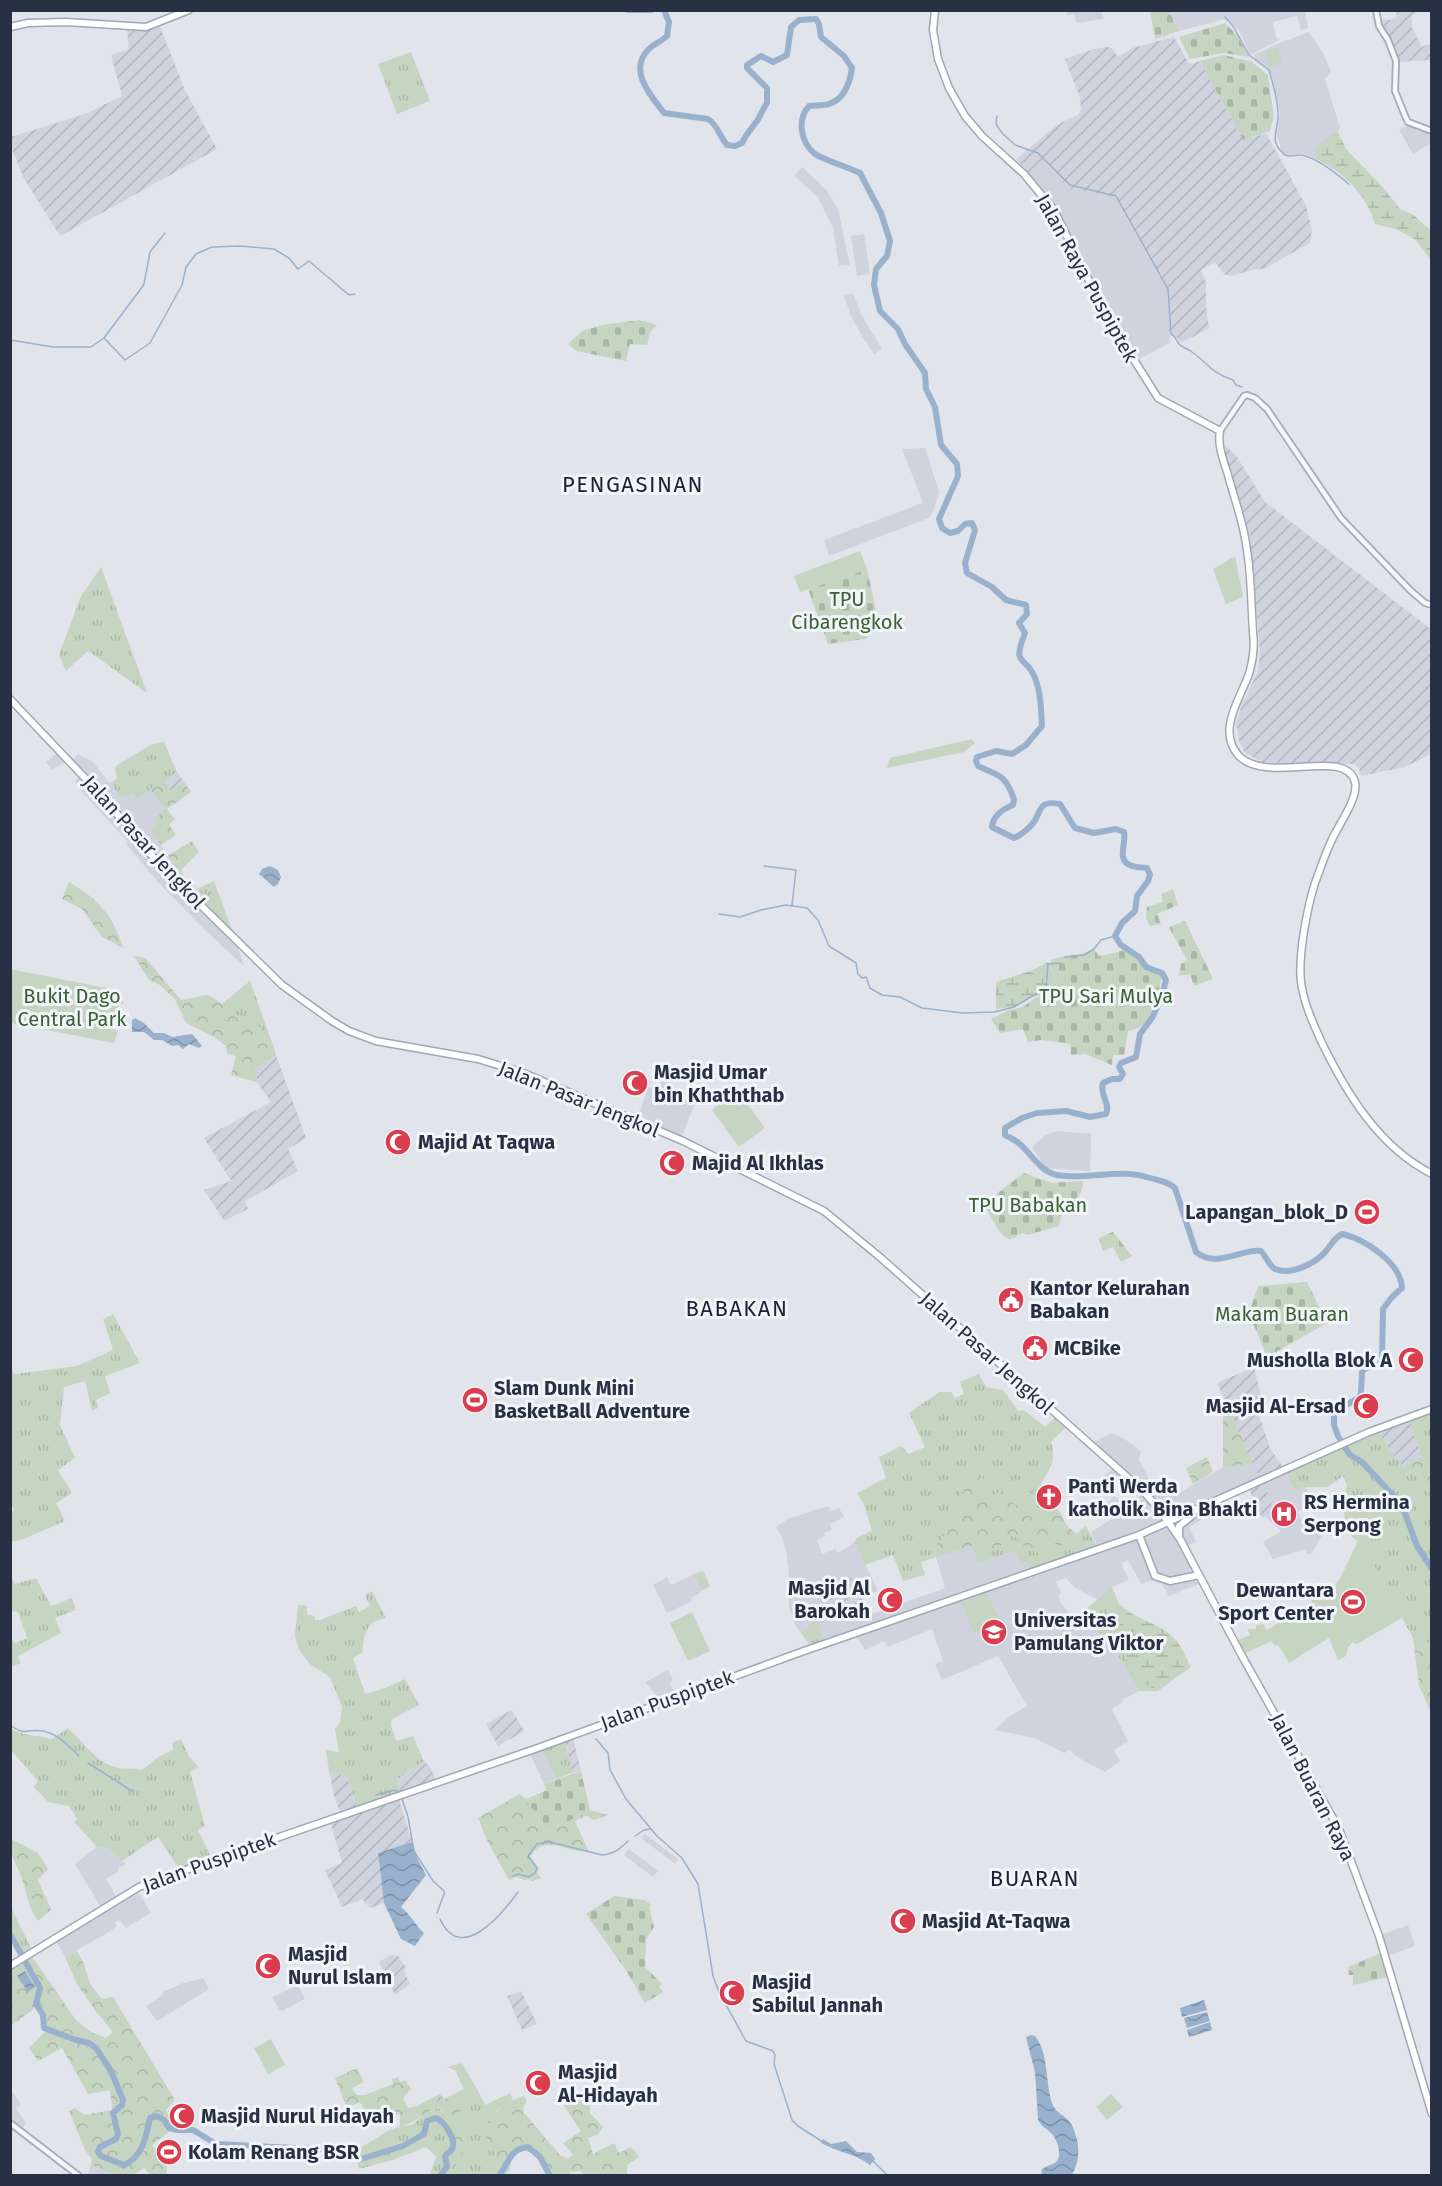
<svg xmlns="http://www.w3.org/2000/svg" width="1442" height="2186" viewBox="0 0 1442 2186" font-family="'Fira Sans',sans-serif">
<defs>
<pattern id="industrial-furrows" width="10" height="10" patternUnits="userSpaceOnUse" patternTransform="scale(1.5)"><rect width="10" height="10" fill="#cfd3dd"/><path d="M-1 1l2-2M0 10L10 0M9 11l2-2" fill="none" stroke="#b2b6bf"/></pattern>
<pattern id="grass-tufts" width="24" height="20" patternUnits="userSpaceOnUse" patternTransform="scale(1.5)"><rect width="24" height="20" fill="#c6d5c1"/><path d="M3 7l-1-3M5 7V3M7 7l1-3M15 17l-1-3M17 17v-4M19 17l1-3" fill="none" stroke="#aab7a7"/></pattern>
<pattern id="forest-crowns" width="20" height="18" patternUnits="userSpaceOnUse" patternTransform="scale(1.5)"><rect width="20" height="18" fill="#c6d5c1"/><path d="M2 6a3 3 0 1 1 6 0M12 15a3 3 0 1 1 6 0" fill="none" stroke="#aab7a7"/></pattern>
<pattern id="wetland-marsh" width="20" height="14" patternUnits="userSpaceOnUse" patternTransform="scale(1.5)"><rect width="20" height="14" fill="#c6d5c1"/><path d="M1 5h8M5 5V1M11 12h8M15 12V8" fill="none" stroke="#aab7a7"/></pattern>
<pattern id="cemetery-stones" width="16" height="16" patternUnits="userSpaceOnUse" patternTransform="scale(1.5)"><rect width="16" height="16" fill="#c6d5c1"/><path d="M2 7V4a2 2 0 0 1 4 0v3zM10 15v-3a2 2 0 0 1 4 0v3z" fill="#aab7a7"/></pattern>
<pattern id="water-waves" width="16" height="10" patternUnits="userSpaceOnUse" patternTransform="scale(1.5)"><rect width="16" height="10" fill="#99b1cd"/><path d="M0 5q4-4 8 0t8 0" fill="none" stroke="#7d91a8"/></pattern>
</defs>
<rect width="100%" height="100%" fill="#e1e4eb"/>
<path fill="#cfd3dd" d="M1066 11H1101L1104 19 1076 23 1074 14 1067 15Z
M1169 11H1305L1308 28 1301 30 1297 16 1273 22 1276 37 1279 40 1250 55 1240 32 1230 21 1225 19 1179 31Z
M1309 32 1323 53 1331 71 1325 80 1340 127 1338 132 1330 135 1318 156 1314 158 1303 153 1283 156 1276 132 1280 113 1273 79 1269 69 1254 59 1255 54 1277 44Z
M1410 123 1431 133V143L1413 154 1399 130Z
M1049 164 1115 197 1169 293 1170 343 1137 360 1065 225 1054 205 1033 179Z
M802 167 827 191 838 209 850 265 839 266 833 228 818 197 794 176Z
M864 234 870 274 857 276 851 236Z
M853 293 861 314 882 349 874 354 863 338 852 318 844 296Z
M925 448 939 492 934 509 929 518 829 556 824 540 923 503 902 449Z
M60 751 71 761 78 754 93 762 122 799 132 793 137 799 150 789 166 809 157 824 149 829 177 867 168 874 234 936 244 966 205 930 157 881 126 844 128 842 81 791 83 789 75 782 79 777 65 762 52 770 46 762Z
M664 1078 684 1100 695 1103 681 1138 636 1119 649 1087 658 1090Z
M1056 1131 1091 1134 1090 1171 1045 1168 1032 1147 1044 1136Z
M1112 1433 1126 1440 1141 1451 1139 1460 1153 1486 1166 1496 1176 1495 1223 1467 1235 1464 1253 1463 1263 1483 1286 1472 1294 1491 1305 1487 1313 1500 1298 1512 1305 1527 1318 1523 1322 1535 1312 1553 1307 1554 1305 1549 1273 1559 1263 1542 1281 1531 1266 1517 1275 1511 1262 1483 1205 1510 1207 1516 1189 1527 1196 1542 1186 1546 1204 1582 1169 1596 1162 1584 1152 1580 1141 1584 1128 1560 1121 1563 1129 1580 1112 1587 1099 1600 1075 1588 1066 1578 1056 1582 1061 1593 1058 1595 1062 1605 1075 1619 1085 1610 1101 1639 1107 1636 1139 1691 1122 1700 1123 1702 1112 1709 1128 1741 1114 1750 1120 1761 1105 1772 1079 1758 1069 1750 1065 1753 1034 1738 995 1730 1010 1716 1027 1706 998 1656 942 1680 935 1664 943 1661 932 1629 888 1647 884 1641 865 1650 855 1633 826 1644 808 1625 801 1633 795 1625 789 1607V1573L786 1551 782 1536 776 1527 788 1519 828 1506 831 1511 839 1508 844 1517 830 1524 832 1530 824 1533 825 1536 817 1540 822 1554 835 1549 838 1553 855 1542 878 1591 862 1599 851 1575 822 1599 828 1596 841 1625 945 1588 936 1557 971 1546 978 1563 1015 1551 1026 1561 1097 1546 1091 1532 1115 1517 1106 1503 1115 1496 1124 1507 1142 1494 1123 1476 1101 1495 1093 1487 1114 1467 1089 1445Z
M703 1570 710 1586 691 1598 692 1601 667 1613 653 1585 667 1577 671 1585Z
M668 1670 673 1680 669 1683 676 1693 659 1699 645 1682Z
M542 1749 556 1779 544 1784 530 1754Z
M645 1834 678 1859 675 1864 641 1838Z
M97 1847 108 1848 126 1864 118 1868 119 1871 106 1879 120 1903 139 1893 151 1913 126 1928 119 1920 115 1923 117 1926 109 1932 65 1957 56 1941 98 1914 100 1906 75 1864Z
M629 1849 658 1871 653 1877 624 1855Z
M1408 1925 1415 1946 1388 1956 1381 1935Z
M203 1978 209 1989 157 2021 146 2006 162 1996 163 1992 183 1983Z
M298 1985 305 1999 282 2011 279 2010 272 1997Z
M10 2089 21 2104 16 2108 26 2123 22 2129 11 2120Z
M91 2164 112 2175 87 2176Z"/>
<path fill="url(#industrial-furrows)" d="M1401 11H1417L1412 17V27L1422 47 1431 43V60L1398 62 1379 19 1391 20 1397 17 1396 13Z
M160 27 185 90 217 149 60 236 23 177 11 147V137L85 114 122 96 111 55 129 49 127 30 144 31Z
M1174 37 1188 62 1191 64 1200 61 1243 140 1266 133 1306 206 1312 230 1310 243 1264 269H1256L1230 276 1224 274 1215 262 1201 270 1206 282V307L1209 328 1181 343 1176 336 1169 334V293L1115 197 1068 188 1049 164 1033 179 1016 159 1058 124 1078 115 1081 110 1080 98 1065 59 1094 49 1106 47 1112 48 1118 57 1132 48Z
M1225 445 1237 457 1265 502 1431 629V754L1405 767 1361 776 1359 768 1354 764 1264 763 1245 753 1239 741 1236 724 1241 707 1258 671 1260 652 1250 536 1226 459Z
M177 772 184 782 171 791 164 780Z
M276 1055 306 1138 288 1149 298 1171 245 1201 248 1209 224 1221 204 1190 231 1181 204 1138 271 1102 257 1082 255 1069Z
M1254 1367 1262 1400 1258 1406 1259 1415 1270 1448 1286 1472 1263 1483 1275 1512 1262 1518 1249 1489 1262 1483 1217 1383Z
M1409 1419 1422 1458 1403 1467 1377 1431Z
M851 1575 869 1615 841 1625 828 1596 821 1599 818 1583 824 1581 827 1586Z
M512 1710 524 1731 498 1746 486 1724Z
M573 1738 581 1771 572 1773 565 1741Z
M424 1761 430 1767 436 1780 400 1792 397 1781Z
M329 1771 347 1776 357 1807 340 1811 334 1796Z
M399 1799 412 1842 378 1853 384 1903 370 1908 362 1899 342 1907 325 1870 342 1863 331 1824Z
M390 1955 398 1956 406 1967 404 1971 410 1984 395 1995 379 1962Z
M521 1991 537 2024 522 2030 507 1996Z"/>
<path fill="url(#grass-tufts)" d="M411 52 430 101 397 114 378 64Z
M101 567 147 693 88 651 66 671 59 655 81 596Z
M164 742 177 772 137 799 132 793 122 799 110 783 117 778 115 770 116 766 150 745Z
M214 881 220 897 209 901 197 889Z
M250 981 274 1048 264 1037 260 1028 241 1018 222 1004Z
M113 1314 140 1363 105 1376 110 1393 96 1400 98 1408 92 1411 85 1381 64 1387 60 1425 75 1458 58 1470 72 1493 56 1503 65 1521 24 1539 11 1542V1512L14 1510 10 1500 11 1369 15 1374 77 1366 113 1350 103 1319Z
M979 1374 986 1387 1003 1390 1018 1411 1024 1410 1045 1427 1056 1417 1066 1427 1051 1442C1062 1475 1027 1478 1045 1511L1058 1509 1066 1525 1076 1534 1086 1526 1097 1547 1032 1569 1026 1561 1020 1563 1015 1551 978 1563 971 1546 921 1562 925 1575 903 1581 893 1555 865 1565 855 1542 856 1538 872 1531 863 1502 857 1493 886 1478 879 1457 901 1446 909 1454 925 1447 909 1413 939 1392H951L955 1398 964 1394 960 1382Z
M1431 1411V1456L1422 1458 1409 1419Z
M1377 1431 1403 1467 1418 1474 1431 1494V1640L1413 1638 1383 1584 1377 1577 1372 1550C1366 1546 1355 1541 1352 1536 1342 1520 1342 1502 1347 1485L1343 1476 1328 1487H1306L1294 1491 1286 1472Z
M10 1573 15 1584 36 1578 51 1606 72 1598 76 1610 55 1618 61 1633 18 1656 21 1663 11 1667V1638L15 1643 27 1638 18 1612 11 1611Z
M1112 1587 1119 1604 1107 1613 1113 1624V1637L1142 1683 1158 1691H1139L1107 1636 1102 1639 1085 1610Z
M372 1591 386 1618C382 1619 374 1621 371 1624 365 1630 362 1644 363 1652L353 1658 365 1694 385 1688 405 1679 419 1705 392 1719 391 1725 396 1741 413 1736 424 1761 397 1780 400 1792 357 1807 347 1776 329 1771 326 1750 339 1752 335 1729 340 1722 342 1707 330 1677 311 1665 299 1650 295 1636 298 1605 307 1606V1615L315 1616V1620H320L356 1606 359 1612 370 1606 365 1595Z
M816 1618 826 1644 811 1646 801 1633Z
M10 1727C25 1738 35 1734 52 1739L68 1728C82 1741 96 1762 115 1767 123 1770 133 1767 142 1770L158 1757 173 1750 172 1743 181 1739 189 1757 199 1767 190 1772 205 1826 198 1830 211 1857 179 1868 158 1837 122 1861 108 1848 97 1847 74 1822 77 1819 69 1806 48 1802 34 1787 38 1781 11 1750Z
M565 1741 572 1773 556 1779 542 1749Z
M10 1905 32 1950 20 1957 11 1940Z
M478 2091 485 2105 510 2093 513 2099 497 2110 496 2157 500 2166 497 2173 490 2176 430 2175 436 2156 426 2147 393 2160 359 2169 355 2151 388 2131 400 2126 412 2125 427 2111 438 2108 447 2115V2123L452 2142 454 2170 455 2100Z"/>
<path fill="url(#forest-crowns)" d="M164 780 171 791 184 782 191 792 167 809 175 820 169 824 176 835 161 845 149 829 157 824 155 820 165 809 150 789Z
M192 841 199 852 181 870 184 876 208 901 220 897 234 936 167 874 176 867 168 855Z
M69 882C98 899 114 916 123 948L101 936 82 909 62 899Z
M134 956 145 958 181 1000 207 995 215 999 241 1018 260 1028 264 1037 274 1048 276 1055 255 1069 257 1082 231 1075 236 1056 227 1054 226 1046 214 1037 186 1023 175 999 160 985 149 980Z
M1228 1407 1253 1463 1223 1467V1411Z
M1431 1454 1432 1456 1431 1494 1418 1474 1403 1467Z
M1207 1457 1213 1472 1193 1484 1186 1468Z
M970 1469 985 1480 991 1495 1002 1492 1010 1495 1014 1505 1020 1506 1027 1492 1034 1491 1045 1511 1058 1509 1066 1525 1076 1534 1074 1543C1057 1549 1049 1541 1034 1537V1541L1045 1551 1042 1554 1026 1549 1017 1537 1008 1536 1005 1542 998 1548 983 1550 971 1546 936 1557V1546L967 1505 960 1493V1478Z
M1413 1638 1431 1640V1712L1419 1686Z
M520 1794 526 1799 547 1832 590 1810 608 1815 594 1820 586 1816 575 1821 589 1852C567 1853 546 1833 530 1856L539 1869 537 1873 541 1878 532 1881 531 1879 525 1880 516 1877 509 1880 488 1842 478 1818Z
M11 1839 38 1853 48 1869 38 1880 51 1910 38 1921C27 1905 27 1893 21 1876 15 1860 10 1857 11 1839Z
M77 1951 84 1964 90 1984 102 1999 113 1997 175 2100 166 2110 175 2127 152 2145 167 2166 166 2175H150L144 2168C125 2183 109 2174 91 2164L92 2159 85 2150 69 2111 75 2108 84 2115 112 2110 110 2090 88 2094 62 2048 38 2061 29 2048 45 2032 42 2013 37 2006 11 2026V1970L32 1957 76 2020 91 2032 106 2038 113 2032 95 2010 77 1984 65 1957Z
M462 2063 478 2091 455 2100C471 2135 470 2136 454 2170L446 2167 443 2157 452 2142 447 2123V2115L439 2108C419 2112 420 2123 400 2126V2114L367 2116 360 2102 347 2108 335 2078 357 2068 364 2082 352 2088 357 2095H365L393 2084 392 2079 398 2077 400 2082 405 2080 411 2089 403 2098 408 2108 417 2106 440 2094 444 2099 464 2089 455 2070 447 2067Z
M583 2095 590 2104V2113L603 2127 597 2135 588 2138 593 2154 614 2143 619 2153 631 2147 639 2157 627 2165V2175H585L580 2171 570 2172 571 2175H550L534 2153 519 2149 512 2154 510 2169 505 2175H490L497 2173 500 2166 494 2163 496 2156 484 2133C496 2111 500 2103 524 2096L527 2100 523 2108 524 2113 560 2155 567 2158 573 2155 563 2143 581 2131 564 2106Z"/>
<path fill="url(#wetland-marsh)" d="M1338 132 1346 149 1380 184 1400 209 1414 215 1431 231V260L1416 240 1398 230 1375 224C1366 193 1342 171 1314 158L1318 155 1314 150 1330 135Z
M1048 962 1057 986 1064 996 1053 1003 1039 996 1029 998 1015 1007 996 1009V982L1033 970Z
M1119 1604C1134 1619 1158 1622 1173 1637 1181 1645 1186 1657 1191 1667L1158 1691 1142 1683 1113 1637V1624L1107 1613Z"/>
<path fill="url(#cemetery-stones)" d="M1150 11H1169L1179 31 1155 39Z
M1225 23 1237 35 1249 57 1224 53 1190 59 1179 37Z
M1224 55 1252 62 1268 75 1274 117 1270 131 1243 140 1200 61Z
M640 320 657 325 650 333 647 345 630 344 626 361 576 351 568 344 582 331 602 325Z
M867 569 878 619V628L865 639 828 644 808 589Z
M1173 889 1178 905 1157 914 1161 924 1150 926 1146 918 1147 907 1163 902 1161 894Z
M1185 921 1213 979 1194 986 1190 974 1179 976 1181 964 1187 960 1169 927Z
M1125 948 1143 958 1152 969 1162 970C1159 995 1158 1026 1128 1031L1124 1055H1113L1112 1065 1085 1054 1071 1055 1070 1044 1041 1040 1028 1042 1023 1029 1000 1033 991 1019 1009 1010 1023 1007 1035 998 1045 997 1053 1003 1064 996 1057 986 1049 964 1051 960C1066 954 1079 957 1094 949L1099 956 1118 952Z
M1024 1173 1052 1183 1083 1181C1084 1196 1073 1201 1065 1211 1061 1215 1060 1221 1059 1226L1027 1235 1022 1233C1018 1235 1013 1240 1009 1239 998 1235 991 1216 986 1207L994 1200 997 1193Z
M1113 1232 1132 1256 1121 1262 1113 1247 1103 1251 1099 1238Z
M1307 1282 1327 1323 1267 1357 1249 1313 1258 1286Z
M581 1771 590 1810 547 1832 526 1799 547 1790 544 1784Z
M614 1896 645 1900 651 1905 649 1907 654 1927 646 1939 645 1967 662 1984 659 1987 663 1992 645 2003 627 1972 586 1914Z
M1381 1953 1388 1977 1353 1985V1975H1349L1348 1967Z"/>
<path fill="#c6d5c1" d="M1278 47 1282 63 1270 67 1265 51Z
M860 551 867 569 800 592 794 576Z
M1235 556 1243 597 1226 604 1213 569Z
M972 739 975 743 964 752 887 768 890 758Z
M10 969 111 989 119 994 124 1004 119 1003 114 1030 118 1031 114 1043 11 1023Z
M738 1091 765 1128 739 1147 712 1110Z
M1358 1541 1372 1550 1377 1577 1383 1583 1402 1618 1357 1644 1353 1642 1348 1647 1346 1656 1338 1660 1329 1638 1289 1663 1278 1645 1275 1646 1271 1641 1244 1654 1236 1641 1250 1635 1247 1629H1256V1625L1263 1624 1267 1630 1299 1610 1313 1607 1311 1597 1335 1589 1337 1582 1339 1581Z
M703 1572 710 1586 701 1590 695 1576Z
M987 1593 1000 1621 974 1633 961 1603Z
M692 1612 710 1651 688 1661 670 1623Z
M271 2039 285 2065 268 2074 254 2048Z
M1111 2094 1123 2107 1107 2120 1096 2107Z"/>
<path fill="url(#water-waves)" d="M270 866 278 870 281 877 278 884 274 887 259 874 262 869Z
M135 1018 144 1023 154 1033H164L172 1037 192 1034 202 1046 199 1048 189 1044 183 1049 178 1045 172 1046 162 1040H154L144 1032H132V1020Z
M412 1842 417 1858 426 1875 401 1907C411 1915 415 1925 424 1933L415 1946 401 1939 384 1903 378 1853Z
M25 1971 35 1987 28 1992 17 1976Z
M1204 2000 1207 2010 1182 2017 1180 2008Z
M1207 2012 1210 2021 1187 2028 1184 2018Z
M1210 2022 1212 2030 1189 2037 1187 2030Z
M1031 2035 1035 2036C1049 2053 1045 2082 1052 2103 1055 2112 1061 2113 1067 2119 1073 2124 1075 2133 1077 2140 1080 2154 1078 2163 1072 2175H1041L1042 2169C1046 2166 1052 2165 1056 2162 1063 2156 1057 2139 1052 2134 1046 2128 1042 2127 1038 2120L1035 2072 1026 2037Z
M823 2139 831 2144 846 2141 857 2152 871 2153 875 2159 870 2165C856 2154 837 2152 821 2143Z"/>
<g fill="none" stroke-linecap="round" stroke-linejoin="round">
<path stroke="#99b1cd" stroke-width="1.5" d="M1225 17 1233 26 1249 55 1269 70C1273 83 1277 98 1278 111 1280 128 1267 140 1284 154 1290 159 1295 154 1302 155 1321 160 1335 173 1349 184
M997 116 996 124 1002 133 1015 145 1038 153 1070 185 1116 196 1168 289 1171 334C1177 337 1175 340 1180 345 1183 348 1189 349 1192 352 1209 364 1211 373 1233 380L1236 385 1242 387
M104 338 140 290 144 284 150 252 165 233
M10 340 53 347H91L104 338 125 360 150 343 182 285 186 267 196 254 212 247 240 246 274 249 289 258 298 269 309 261 349 295 355 294
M764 866 796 870 792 905
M719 914 740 917 761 910 786 905 807 908 818 920 829 946 856 963 858 974 862 978 866 977 870 988 882 995 900 997 922 1008 962 1013 994 1012 1014 1007 1046 988 1048 964 1060 963
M1065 957 1084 955 1094 949 1101 940 1115 936
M10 1725C27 1737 26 1728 43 1731 58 1734 68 1745 79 1756
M596 1739 608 1753 610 1770 626 1799 657 1836 682 1858 698 1884 713 1976 719 1992 746 2041 773 2051 775 2055 774 2064 792 2120 798 2126 823 2142
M88 1763 132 1791
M376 1795 394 1790 399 1792
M402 1799 408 1817 414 1851 433 1881 444 1891V1894L437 1913
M635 1836 644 1830 650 1829
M513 1876 519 1874 528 1877 535 1873 537 1868 528 1856 537 1844 550 1842 602 1855C614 1854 620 1849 628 1841
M440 1919C461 1965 502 1914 518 1892
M872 2160 888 2176"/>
<path stroke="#99b1cd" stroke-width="6" d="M628 10H651
M664 10 669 22 667 36C661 42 653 44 648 50 628 71 651 96 664 113L708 119C717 124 720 137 727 145L735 146 742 143C746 134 751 129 757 121 761 115 762 110 767 103V88L747 68V65L761 56 773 62 787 55 791 27 799 20 816 19 819 24 821 37 844 56 852 68C850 82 845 99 829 104 824 106 816 105 809 106 797 119 800 142 815 154 822 159 850 168 860 173L881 213 890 241 887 256 876 269 874 285 880 311 898 329 905 344 925 373 926 389 935 407 941 445 957 464 958 476 939 519 942 528 950 533 958 531 965 524 972 523 975 530 965 563 967 573 992 587 1006 600 1026 605 1027 614 1019 623 1025 633C1011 668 1026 654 1035 678 1041 693 1041 710 1042 726L1026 745 1012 754 996 751 977 757 976 761 978 766C1000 777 1004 773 1014 799L1013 805C1003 809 993 815 992 827L1014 838C1021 835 1029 828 1034 822 1042 810 1038 800 1060 804L1075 828 1094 833 1116 829 1124 832C1127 843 1115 861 1132 866 1137 868 1142 867 1147 868L1150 875 1148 881 1137 896 1135 911 1122 923 1115 936 1121 945 1139 957 1146 967 1162 973 1166 980 1161 999 1152 1018 1140 1034 1136 1057 1121 1063 1119 1067 1123 1074 1120 1079H1112L1103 1083C1099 1095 1111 1103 1106 1114L1090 1117 1066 1111 1037 1113 1022 1118 1005 1128V1135C1011 1138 1017 1141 1021 1145 1033 1156 1040 1171 1057 1175 1088 1181 1119 1167 1150 1178 1160 1181 1167 1181 1175 1188L1196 1252C1216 1269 1242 1248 1261 1251 1266 1256 1269 1266 1275 1269 1291 1276 1316 1263 1326 1251 1332 1244 1334 1238 1342 1234 1365 1239 1401 1263 1402 1288L1392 1297 1383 1309 1382 1361 1378 1365 1366 1368 1362 1372 1361 1393 1359 1398 1337 1410 1334 1416V1425L1338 1436 1350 1455 1362 1462 1402 1505 1417 1546 1432 1569
M10 1934 40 1988 36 2004 43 2015 44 2028 76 2040 89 2043 96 2048 111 2071 123 2100 122 2105 113 2113 118 2134 116 2139 100 2147 98 2152 101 2156 124 2165C143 2157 146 2136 150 2118L157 2116 164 2120 169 2128 177 2130H193L216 2144 316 2149
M321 2149 352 2150 357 2157 361 2159 403 2146 424 2134 427 2121 436 2118C444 2121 457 2140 452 2149 450 2152 447 2153 445 2156L447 2167 440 2176
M499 2176C509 2163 509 2149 528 2147L540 2157 550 2176"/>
<defs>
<path id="minor" d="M1376 10 1379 26 1388 40 1396 61 1395 91 1406 118 1408 122 1432 131
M1220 431 1244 396 1247 395 1255 398 1267 409 1341 518 1410 590 1425 603 1432 605
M10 2123 79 2176"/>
<path id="major" d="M935 10 933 30 938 59 949 88 965 116 982 136 1024 174 1054 210 1107 317 1158 398 1220 431C1217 445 1224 462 1228 475 1233 494 1240 513 1244 533 1251 565 1251 600 1253 633 1255 647 1253 660 1249 674 1240 699 1217 730 1238 755 1266 786 1346 746 1355 782 1359 799 1336 828 1330 844 1324 857 1320 870 1315 883 1307 908 1298 956 1301 982 1304 1004 1313 1023 1322 1043 1347 1094 1379 1147 1432 1174
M10 27 28 23 66 22 146 27 189 10
M10 699 102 796 159 864 282 985 332 1021 349 1031 376 1041 478 1059 521 1072 683 1141 824 1211 881 1258 1143 1491 1159 1509 1180 1539 1242 1656 1339 1829 1379 1936 1432 2114
M1139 1535 1155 1576 1170 1581 1199 1575
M1179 1537V1526L1193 1515
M10 1966 139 1887 233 1853 535 1749 804 1651 1139 1535 1369 1432 1432 1409"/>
</defs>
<use href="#minor" stroke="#a6abb6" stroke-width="8"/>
<use href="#major" stroke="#9fa8b7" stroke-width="9"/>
<use href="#minor" stroke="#f4f6f9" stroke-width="4.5"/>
<use href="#major" stroke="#fff" stroke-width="6"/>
</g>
<defs>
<symbol id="mosque-disc" viewBox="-11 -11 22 22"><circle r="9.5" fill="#d93d4e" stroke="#f1f4f8"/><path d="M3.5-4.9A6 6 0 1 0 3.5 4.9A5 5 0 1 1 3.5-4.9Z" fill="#fff"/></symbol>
<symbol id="stadium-disc" viewBox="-11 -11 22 22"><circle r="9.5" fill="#d93d4e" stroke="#f1f4f8"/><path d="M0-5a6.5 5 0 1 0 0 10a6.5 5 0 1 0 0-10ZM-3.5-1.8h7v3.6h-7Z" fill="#fff"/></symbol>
<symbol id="civic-disc" viewBox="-11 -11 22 22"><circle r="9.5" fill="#d93d4e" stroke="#f1f4f8"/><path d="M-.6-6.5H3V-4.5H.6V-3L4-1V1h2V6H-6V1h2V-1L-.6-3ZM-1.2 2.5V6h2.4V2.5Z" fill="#fff"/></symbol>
<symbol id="church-disc" viewBox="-11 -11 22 22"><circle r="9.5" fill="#d93d4e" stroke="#f1f4f8"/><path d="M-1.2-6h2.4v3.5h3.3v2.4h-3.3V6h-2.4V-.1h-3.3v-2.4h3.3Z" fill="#fff"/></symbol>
<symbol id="hospital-disc" viewBox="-11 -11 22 22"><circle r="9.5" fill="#d93d4e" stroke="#f1f4f8"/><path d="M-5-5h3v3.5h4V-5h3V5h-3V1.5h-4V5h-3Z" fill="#fff"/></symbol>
<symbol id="university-disc" viewBox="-11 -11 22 22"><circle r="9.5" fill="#d93d4e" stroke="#f1f4f8"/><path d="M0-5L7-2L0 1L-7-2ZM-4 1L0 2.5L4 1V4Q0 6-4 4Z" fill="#fff"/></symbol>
</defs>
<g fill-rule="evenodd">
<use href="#mosque-disc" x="620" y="1068" width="30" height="30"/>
<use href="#mosque-disc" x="383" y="1127" width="30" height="30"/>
<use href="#mosque-disc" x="657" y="1148" width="30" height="30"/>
<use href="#stadium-disc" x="1352" y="1197" width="30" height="30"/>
<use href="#civic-disc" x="996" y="1285" width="30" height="30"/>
<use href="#civic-disc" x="1020" y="1333" width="30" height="30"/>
<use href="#mosque-disc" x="1396" y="1345" width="30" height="30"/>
<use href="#stadium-disc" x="460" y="1385" width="30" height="30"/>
<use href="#mosque-disc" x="1351" y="1391" width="30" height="30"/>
<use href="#church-disc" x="1034" y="1482" width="30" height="30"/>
<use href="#hospital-disc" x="1269" y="1499" width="30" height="30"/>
<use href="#mosque-disc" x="875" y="1585" width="30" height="30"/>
<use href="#stadium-disc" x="1338" y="1587" width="30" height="30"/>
<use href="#university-disc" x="979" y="1617" width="30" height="30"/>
<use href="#mosque-disc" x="888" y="1906" width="30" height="30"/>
<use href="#mosque-disc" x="253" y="1951" width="30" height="30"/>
<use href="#mosque-disc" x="717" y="1978" width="30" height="30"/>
<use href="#mosque-disc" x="523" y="2068" width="30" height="30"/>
<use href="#mosque-disc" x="167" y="2101" width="30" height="30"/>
<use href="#stadium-disc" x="154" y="2137" width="30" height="30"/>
</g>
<g text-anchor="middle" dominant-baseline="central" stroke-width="6" stroke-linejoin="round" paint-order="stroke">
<g font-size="20" fill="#283144" stroke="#f1f4f8">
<text transform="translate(1087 278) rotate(61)">Jalan Raya Puspiptek</text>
<text transform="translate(144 842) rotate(48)">Jalan Pasar Jengkol</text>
<text transform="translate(579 1099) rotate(22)">Jalan Pasar Jengkol</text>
<text transform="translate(987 1353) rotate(42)">Jalan Pasar Jengkol</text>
<text transform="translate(667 1700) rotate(-20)">Jalan Puspiptek</text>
<text transform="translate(1313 1787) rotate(63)">Jalan Buaran Raya</text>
<text transform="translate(209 1862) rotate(-20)">Jalan Puspiptek</text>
</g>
<g font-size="20" fill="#3b6134" stroke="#f1f4f8">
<text x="847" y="599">TPU<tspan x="847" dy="23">Cibarengkok</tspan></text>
<text x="72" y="996">Bukit Dago<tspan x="72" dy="23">Central Park</tspan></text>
<text x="1106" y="996">TPU Sari Mulya</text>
<text x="1028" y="1205">TPU Babakan</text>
<text x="1282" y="1314">Makam Buaran</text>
</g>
<g font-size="20" font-weight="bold" fill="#283144" stroke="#f1f4f8" text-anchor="start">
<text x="654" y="1072">Masjid Umar<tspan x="654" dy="23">bin Khaththab</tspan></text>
<text x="418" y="1142">Majid At Taqwa</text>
<text x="692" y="1163">Majid Al Ikhlas</text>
<text x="1348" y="1212" text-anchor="end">Lapangan_blok_D</text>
<text x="1030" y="1288">Kantor Kelurahan<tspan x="1030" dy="23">Babakan</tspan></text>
<text x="1054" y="1348">MCBike</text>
<text x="1392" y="1360" text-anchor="end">Musholla Blok A</text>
<text x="494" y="1388">Slam Dunk Mini<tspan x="494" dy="23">BasketBall Adventure</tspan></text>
<text x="1346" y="1406" text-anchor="end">Masjid Al-Ersad</text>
<text x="1068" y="1486">Panti Werda<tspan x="1068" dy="23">katholik. Bina Bhakti</tspan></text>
<text x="1304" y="1502">RS Hermina<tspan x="1304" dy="23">Serpong</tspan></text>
<text x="870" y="1588" text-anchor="end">Masjid Al<tspan x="870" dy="23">Barokah</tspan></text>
<text x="1334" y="1590" text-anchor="end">Dewantara<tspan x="1334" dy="23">Sport Center</tspan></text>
<text x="1014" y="1620">Universitas<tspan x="1014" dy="23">Pamulang Viktor</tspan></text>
<text x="922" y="1921">Masjid At-Taqwa</text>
<text x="288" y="1954">Masjid<tspan x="288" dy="23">Nurul Islam</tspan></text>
<text x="752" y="1982">Masjid<tspan x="752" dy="23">Sabilul Jannah</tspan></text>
<text x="558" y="2072">Masjid<tspan x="558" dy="23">Al-Hidayah</tspan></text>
<text x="201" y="2116">Masjid Nurul Hidayah</text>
<text x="188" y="2152">Kolam Renang BSR</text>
</g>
<g font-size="22" letter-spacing="1.5" fill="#1a2235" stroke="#f1f4f8">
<text x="633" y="484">PENGASINAN</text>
<text x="737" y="1308">BABAKAN</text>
<text x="1035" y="1878">BUARAN</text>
</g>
</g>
<rect width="1442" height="2186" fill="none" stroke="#283144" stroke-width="24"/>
</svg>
